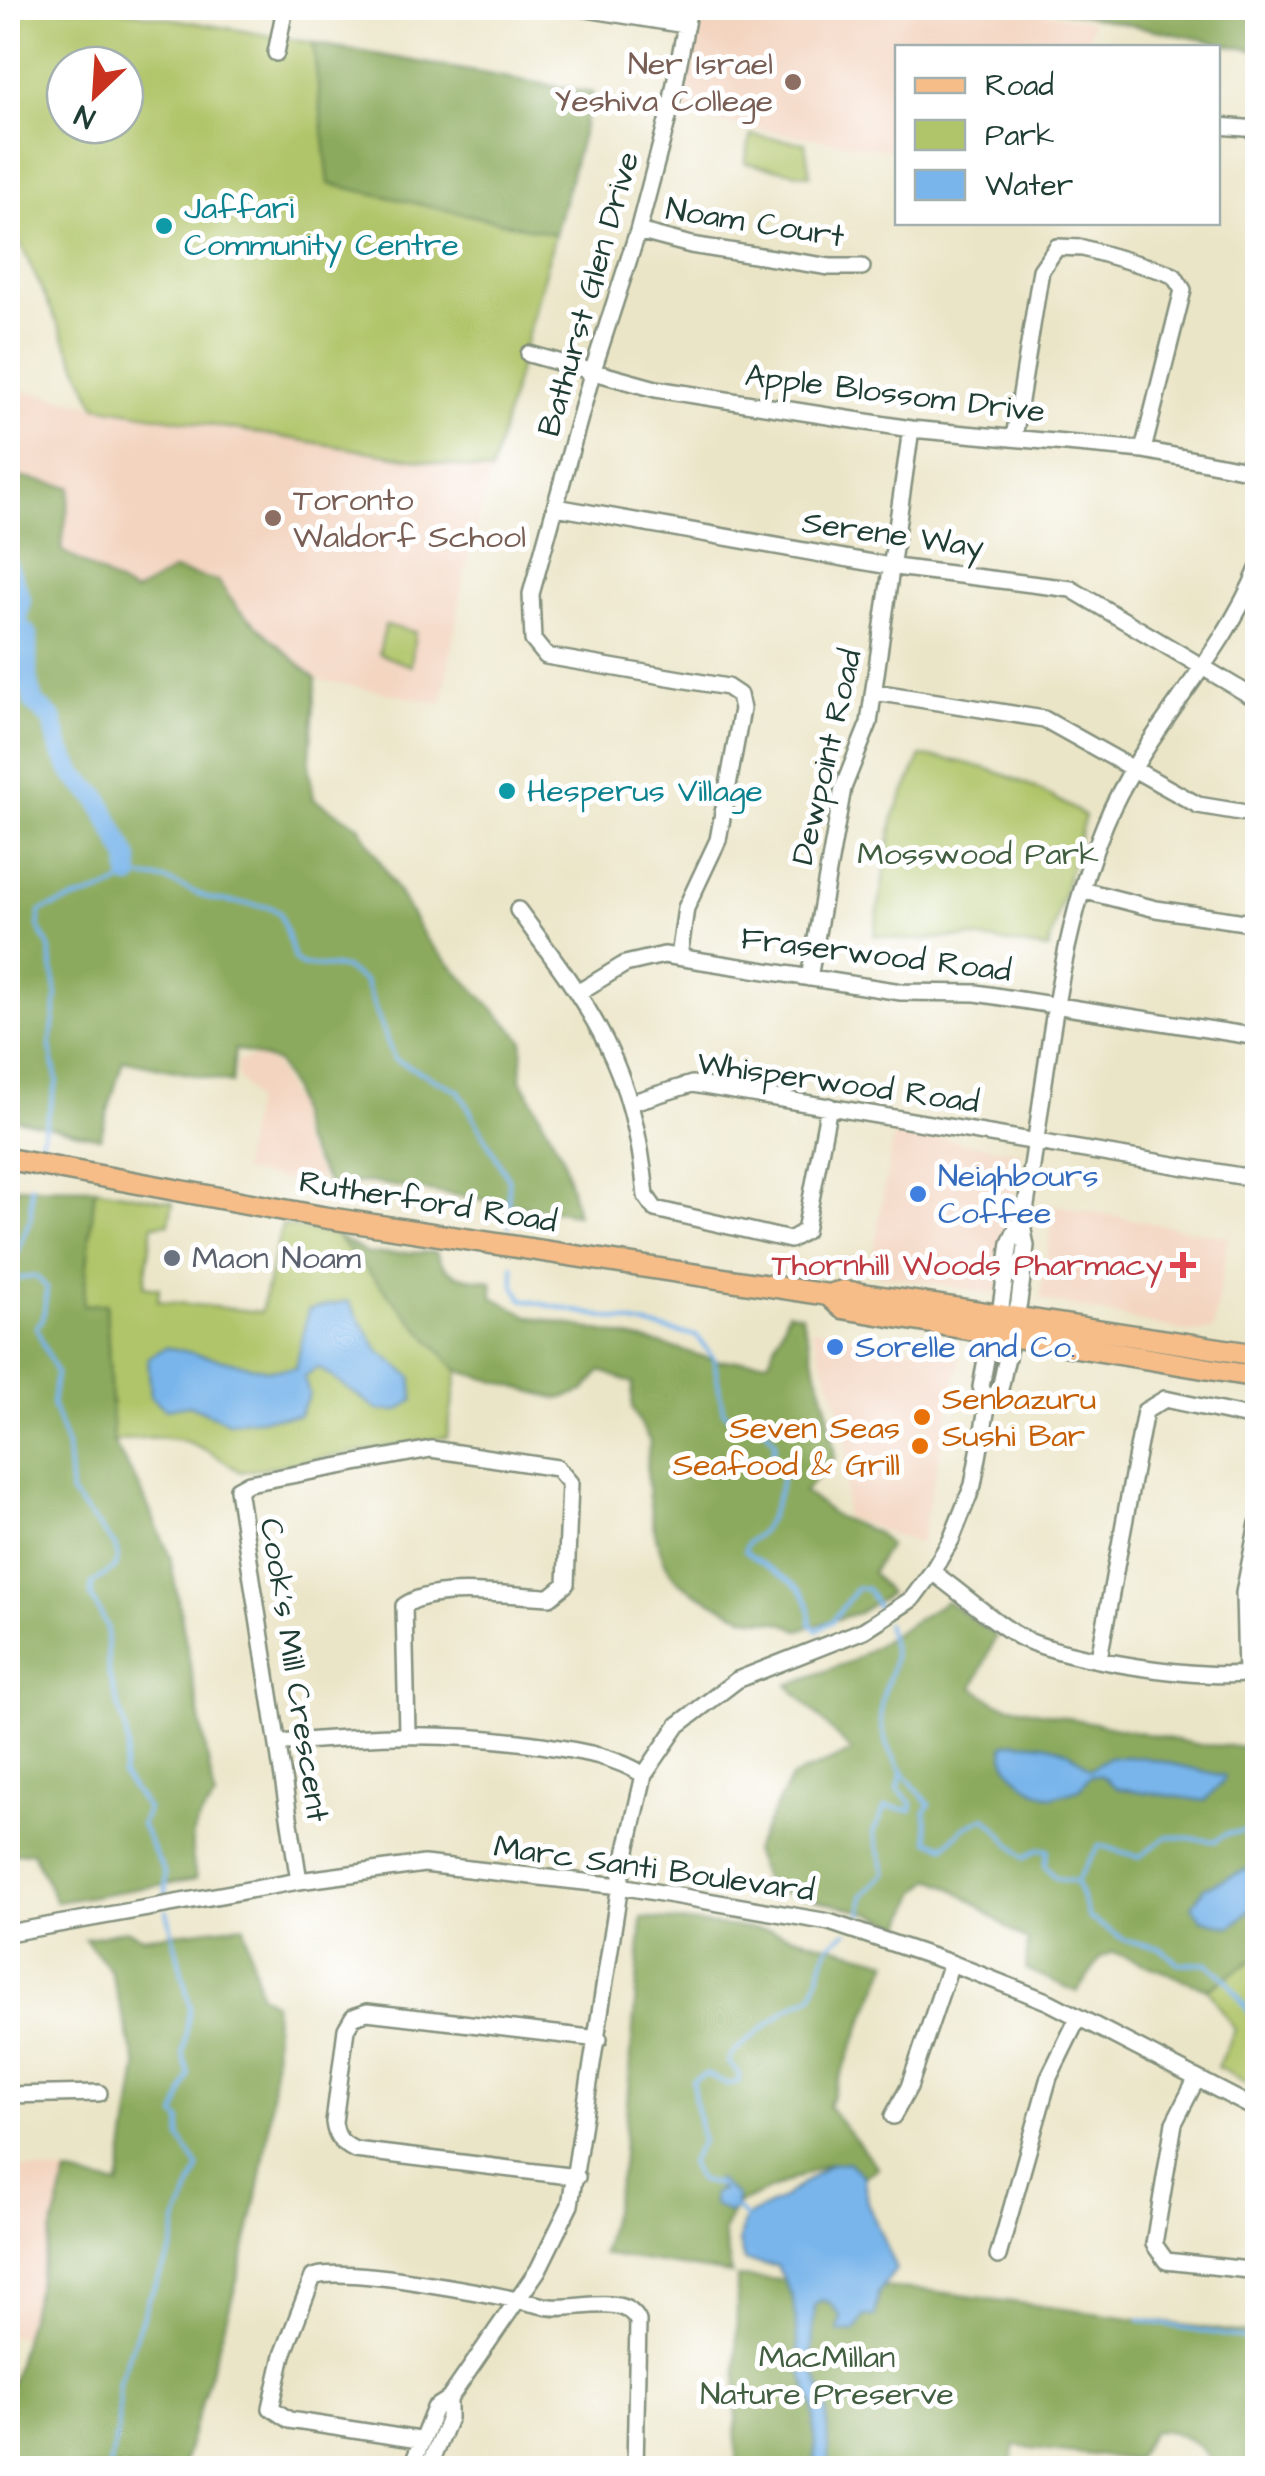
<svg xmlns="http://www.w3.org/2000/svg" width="1265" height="2476" viewBox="0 0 1265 2476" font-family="'Architects Daughter',sans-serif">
<rect width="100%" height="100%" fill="#fff"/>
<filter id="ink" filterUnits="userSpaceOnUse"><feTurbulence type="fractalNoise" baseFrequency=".01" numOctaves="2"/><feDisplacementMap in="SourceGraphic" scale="20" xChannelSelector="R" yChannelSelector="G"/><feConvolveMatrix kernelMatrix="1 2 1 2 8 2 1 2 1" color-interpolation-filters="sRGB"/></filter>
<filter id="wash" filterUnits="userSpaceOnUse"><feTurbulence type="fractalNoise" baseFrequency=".0048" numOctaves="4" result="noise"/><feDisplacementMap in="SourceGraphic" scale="40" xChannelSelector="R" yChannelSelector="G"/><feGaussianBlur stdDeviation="2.25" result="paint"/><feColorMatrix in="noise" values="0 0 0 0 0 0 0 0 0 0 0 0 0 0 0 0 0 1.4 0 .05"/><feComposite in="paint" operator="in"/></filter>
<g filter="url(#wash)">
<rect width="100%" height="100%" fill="#ebe5c7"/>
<path fill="#f3d4bf" d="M700 8H1018L1092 21 1087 47 898 48 897 152 682 117Z
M8 387 96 406 491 472 465 570 442 704 316 679 238 609 217 581 174 570 134 593 61 550 71 487 8 475Z
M256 1057 274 1064 293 1104 298 1139 320 1175 316 1185 241 1172 254 1099 237 1075V1062Z
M894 1131 1021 1152 997 1294 870 1273Z
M1055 1205 1228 1237 1213 1330 1191 1333 1040 1299Z
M811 1328 961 1357 920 1544 845 1517 847 1445 841 1412Z
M8 2166 67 2174 22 2338 8 2336Z"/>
<path fill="#b0c569" stroke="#68814e" stroke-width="2.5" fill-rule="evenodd" d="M8 8H110L313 43 330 184 555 234 491 472 96 406 14 230 22 21 8 18ZM65 65H125V125H65Z
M751 135 805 143 810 175 745 163Z
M385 625 415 632 411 666 379 654Z
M921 756C983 761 1032 783 1085 816L1048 949 969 937 904 940 874 935 894 815Z
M95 1188 173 1202 169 1223 153 1225 144 1286 159 1288 158 1301 261 1312 282 1225 335 1235 458 1371 447 1437 240 1472C194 1438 170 1431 113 1442L106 1304 83 1305Z
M1257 1957V2088L1217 2067 1235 2030 1208 1989Z"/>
<path fill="#8caa5d" stroke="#567448" stroke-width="2.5" d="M1049 8H1257V51Z
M313 43 593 93 555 234 329 184Z
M8 475 71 487 61 550 134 593 174 570 218 581 238 609 316 679 309 769 314 799 359 826 426 939 523 1040 521 1079 563 1157 577 1214 369 1182 329 1185 302 1140 292 1091 277 1062 235 1049 232 1083 123 1060 100 1138 8 1117Z
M8 1187 95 1188 83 1305 106 1304 113 1442 139 1486 170 1556 215 1799C188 1832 189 1837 196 1879L56 1902 33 1852 8 1854Z
M335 1235 368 1254 436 1252C445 1279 467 1278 492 1281L493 1297 528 1316 661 1344 718 1361 769 1360 788 1312 801 1314 827 1407 835 1457 804 1492 837 1517 877 1533 889 1545 872 1572 889 1594 858 1613 799 1630C780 1619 767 1622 747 1617 735 1614 688 1590 679 1582 652 1557 642 1475 650 1442L632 1408 633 1383 601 1371 584 1391 559 1399 458 1371Z
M946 1601 996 1636 973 1688 997 1703 1200 1745 1257 1747V1957L1208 1989 1113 1952 1102 1956 1077 1992 1026 1969 1028 1941C991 1920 971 1893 931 1879L918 1891 903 1926 875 1914 768 1889 753 1851 791 1778 852 1752 788 1685 852 1661Z
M642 1918 771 1930 889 1961 828 2106 878 2168 853 2183 830 2163 735 2205 723 2232 732 2274 602 2254 622 2167Z
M244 1925 260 1994 274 2003C282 2163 226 2317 182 2468H8V2397L67 2174 119 2186 137 2067 110 1970 85 1939 126 1930 142 1937Z
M737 2277 923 2290 1257 2335V2468H1216C1201 2443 1182 2431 1153 2431L1135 2460 1015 2446 1010 2468H736Z"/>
<path fill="#79b5eb" stroke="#4c7990" stroke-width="2.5" d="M348 1301 379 1351 412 1377 414 1400 398 1411 378 1410 318 1367 304 1377 309 1394 299 1415 228 1422 189 1405 166 1409 151 1397 148 1358 166 1347 268 1370 296 1368 308 1310Z
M1014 1742C1046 1743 1068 1745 1090 1769L1109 1757H1142L1225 1776 1224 1780 1205 1801 1117 1788 1102 1776 1091 1775 1080 1789 1053 1797C1028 1790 1003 1773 1003 1745Z
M1257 1865C1258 1899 1259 1906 1230 1927L1201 1919 1192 1906 1204 1888Z
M848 2162 864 2177 867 2202 896 2269 878 2293 875 2316H864L855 2331 838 2332 841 2316 829 2302 821 2300 815 2305 811 2364 826 2403 829 2468H815L814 2408 800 2368 793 2298 777 2266 744 2261 739 2242 742 2225 750 2215 779 2201 830 2164Z
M717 2180 737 2196 736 2208 729 2213 713 2204V2193L721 2190 714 2183Z"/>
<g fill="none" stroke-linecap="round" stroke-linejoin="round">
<path stroke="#79b5eb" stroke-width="4" d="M40 1145 57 1081 50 1047 57 996 49 947 38 926 40 912C67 898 107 896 130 876L166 880 211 899 270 907 280 913 295 960 302 965 344 968 365 982 394 1059 459 1091 508 1178 509 1226
M31 1185V1217L13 1262 16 1279 36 1276 47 1288 43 1319 36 1327 56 1373 52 1404 67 1447 71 1494 115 1546 118 1557 114 1568 92 1584 91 1596 107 1626 108 1671 125 1727 128 1749 122 1775 147 1809 141 1825 164 1872 167 1901
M513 1266 514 1285 523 1300 697 1336 714 1359 723 1411 734 1421 762 1424 775 1442 772 1459 782 1465C785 1480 773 1513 764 1527 757 1538 746 1539 745 1551 769 1574 816 1582 810 1624L817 1630 832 1621 857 1588 867 1589 882 1615
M886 1623C897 1662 895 1656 884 1692 870 1736 904 1777 930 1804L925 1812 929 1841 945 1846 965 1827 986 1817 1024 1858 1039 1849 1048 1850 1045 1866 1056 1878 1076 1882
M1076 1882 1089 1918 1125 1940 1160 1948 1178 1963 1208 1964 1227 1980 1258 2025
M1076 1882 1099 1845 1139 1857 1168 1836 1215 1841 1226 1834 1251 1830 1258 1815
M853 1925 862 1916 863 1895 886 1873 873 1833 886 1807 912 1810V1803L898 1789 903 1770
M718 2185 700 2181 689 2163 702 2141 692 2081 706 2074 727 2084 738 2082 739 2074 728 2062 733 2053 787 2009 813 1995 828 1946 847 1932
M736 2208 750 2223
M1139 2320 1258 2341
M109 2468 118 2428 119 2383 149 2298 172 2251 178 2219 199 2168 180 2138 181 2120 176 2115 189 2075 183 2054 190 2006 167 1911"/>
<path stroke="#79b5eb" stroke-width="20" d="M8 567 21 599 17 625 27 634V677L34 703 52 719 60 749 74 775 98 798 129 859 130 876"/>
</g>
</g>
<g filter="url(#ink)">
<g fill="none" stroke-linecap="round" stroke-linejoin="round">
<defs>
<path id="minor" d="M580 8 685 25
M276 53 285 8
M1218 126 1258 129
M638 231 691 245 830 267H862
M529 354 656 389 911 429 1143 450 1258 472
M1014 438 1041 270 1057 247 1083 248 1163 271 1174 276 1183 290 1143 450
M556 507 895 567 1071 589 1258 700
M875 692 1044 719 1198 805 1258 815
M1082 890 1156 909 1258 924
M518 910C593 1011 634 1066 646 1196L655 1209 790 1240 805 1231 829 1106
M679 957 686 908 718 840 742 709 739 695 727 687 546 656 533 640 531 594 593 370 638 231 670 110 689 8
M809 978 843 788 869 723 911 429
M579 992 625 964 664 955 901 992 976 993 1258 1037
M633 1102 692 1084 1258 1179
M988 1402 981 1387 988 1348 1000 1314 1010 1243 1025 1211C1047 1082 1054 947 1105 824 1141 735 1221 660 1258 569
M932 1572C962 1593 989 1619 1020 1637 1061 1659 1213 1683 1258 1672
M1099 1658 1145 1411 1165 1399 1258 1419
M1246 1675 1244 1593 1258 1523
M278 1743C373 1735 446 1731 541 1745 577 1751 613 1755 644 1775
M299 1881 238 1489 249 1483 431 1449 557 1468 570 1483 566 1584 550 1597C511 1596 434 1583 404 1606L407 1732
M8 1933 299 1881 424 1864 620 1886 829 1922 951 1963 1049 2002 1258 2110
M1196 2080 1174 2123 1154 2244 1166 2261 1258 2271
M8 2095 99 2093
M893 2116 909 2087 951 1963
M577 2177 355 2150C341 2143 336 2138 334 2122L346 2029 353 2017 367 2012 599 2039
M998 2256 1049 2077 1078 2018
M419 2440 289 2420 271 2408 283 2355 313 2277C347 2265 502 2296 544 2306 571 2313 624 2291 638 2321L635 2468
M411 2468 435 2408 449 2399
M428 2468 449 2418V2399L538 2270 570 2205 622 1872 644 1775 678 1725 737 1680 864 1630 912 1599 932 1572 951 1540 973 1485 988 1402 1000 1389 1019 1302 1026 1246 1022 1225"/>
<path id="major" d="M8 1159 322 1217 828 1295 843 1291 1258 1355
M828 1295 842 1308 1258 1377"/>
</defs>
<use href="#minor" stroke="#85917e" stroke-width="20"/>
<use href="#major" stroke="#85917e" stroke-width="25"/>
<use href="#minor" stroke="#fff" stroke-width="15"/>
<use href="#major" stroke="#f7bd88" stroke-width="20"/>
</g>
</g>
<g fill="#8d6e63" stroke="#fff" stroke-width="4">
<circle cx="793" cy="82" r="10"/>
<circle cx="273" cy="518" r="10"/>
</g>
<g fill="#0f9aa8" stroke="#fff" stroke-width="4">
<circle cx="164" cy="226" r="10"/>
<circle cx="507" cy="791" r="10"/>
</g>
<g fill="#3f7fe0" stroke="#fff" stroke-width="4">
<circle cx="918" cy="1194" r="10"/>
<circle cx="835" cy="1347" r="10"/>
</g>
<circle fill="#6b7280" stroke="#fff" stroke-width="4" cx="172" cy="1258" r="10"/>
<path fill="#e0444e" stroke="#fff" stroke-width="4" d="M1178 1250h10v10h10v10h-10v10h-10v-10h-10v-10h10z"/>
<g fill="#e8710a" stroke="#fff" stroke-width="4">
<circle cx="922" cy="1417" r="10"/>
<circle cx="920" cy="1446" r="10"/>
</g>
<g text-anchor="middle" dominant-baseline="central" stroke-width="10" stroke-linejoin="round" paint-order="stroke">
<g font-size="32" fill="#785e54" stroke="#fff" text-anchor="end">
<text x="773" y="64">Ner Israel<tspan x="773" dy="37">Yeshiva College</tspan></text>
<text x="293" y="500" text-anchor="start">Toronto<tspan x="293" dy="37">Waldorf School</tspan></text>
</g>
<g font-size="32" fill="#0d838f" stroke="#fff" text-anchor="start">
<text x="184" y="208">Jaffari<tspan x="184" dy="37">Community Centre</tspan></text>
<text x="527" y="791">Hesperus Village</text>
</g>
<g font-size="32" fill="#1f3d34" stroke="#fff">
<text transform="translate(755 223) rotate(9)">Noam Court</text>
<text transform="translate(589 294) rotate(-74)">Bathurst Glen Drive</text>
<text transform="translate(895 394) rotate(7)">Apple Blossom Drive</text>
<text transform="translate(893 535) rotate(8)">Serene Way</text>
<text transform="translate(827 757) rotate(-77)">Dewpoint Road</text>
<text transform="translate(876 955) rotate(7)">Fraserwood Road</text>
<text transform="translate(838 1083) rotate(8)">Whisperwood Road</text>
<text transform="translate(428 1202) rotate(9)">Rutherford Road</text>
<text transform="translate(294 1670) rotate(81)">Cook's Mill Crescent</text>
<text transform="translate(654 1869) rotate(8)">Marc Santi Boulevard</text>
</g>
<g font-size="32" fill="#435f41" stroke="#fff">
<text x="978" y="854">Mosswood Park</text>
<text x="827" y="2357">MacMillan<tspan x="827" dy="37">Nature Preserve</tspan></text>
</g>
<g font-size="32" fill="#366cbe" stroke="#fff" text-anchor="start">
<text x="938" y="1176">Neighbours<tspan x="938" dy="37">Coffee</tspan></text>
<text x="855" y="1347">Sorelle and Co.</text>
</g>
<g font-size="32" fill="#5b616d" stroke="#fff" text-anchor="start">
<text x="192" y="1258">Maon Noam</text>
</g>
<g font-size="32" fill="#be3a42" stroke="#fff" text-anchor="end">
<text x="1163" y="1265">Thornhill Woods Pharmacy</text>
</g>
<g font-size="32" fill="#c56008" stroke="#fff" text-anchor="start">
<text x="942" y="1399">Senbazuru<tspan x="942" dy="37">Sushi Bar</tspan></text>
<text x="900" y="1428" text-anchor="end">Seven Seas<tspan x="900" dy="37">Seafood &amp; Grill</tspan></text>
</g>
</g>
<rect width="1265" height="2476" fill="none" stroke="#fff" stroke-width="40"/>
<rect x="895" y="45" width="325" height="180" fill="#ffffff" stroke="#a5b1ae" stroke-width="2.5"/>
<rect x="915" y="78" width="50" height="15" fill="#f7bd88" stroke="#a5b1ae" stroke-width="2.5"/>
<text x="985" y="95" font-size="30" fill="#1f3d34">Road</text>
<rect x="915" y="120" width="50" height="30" fill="#b0c569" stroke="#a5b1ae" stroke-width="2.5"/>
<text x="985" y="145" font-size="30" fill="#1f3d34">Park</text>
<rect x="915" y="170" width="50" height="30" fill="#79b5eb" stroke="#a5b1ae" stroke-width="2.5"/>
<text x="985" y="195" font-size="30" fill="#1f3d34">Water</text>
<g transform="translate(95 95) rotate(205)"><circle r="48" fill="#ffffff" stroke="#a5b1ae" stroke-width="2.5"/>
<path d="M0-8L18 38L0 25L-18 38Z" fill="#c8321e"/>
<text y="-15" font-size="28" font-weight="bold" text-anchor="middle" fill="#1f3d34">N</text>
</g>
</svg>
